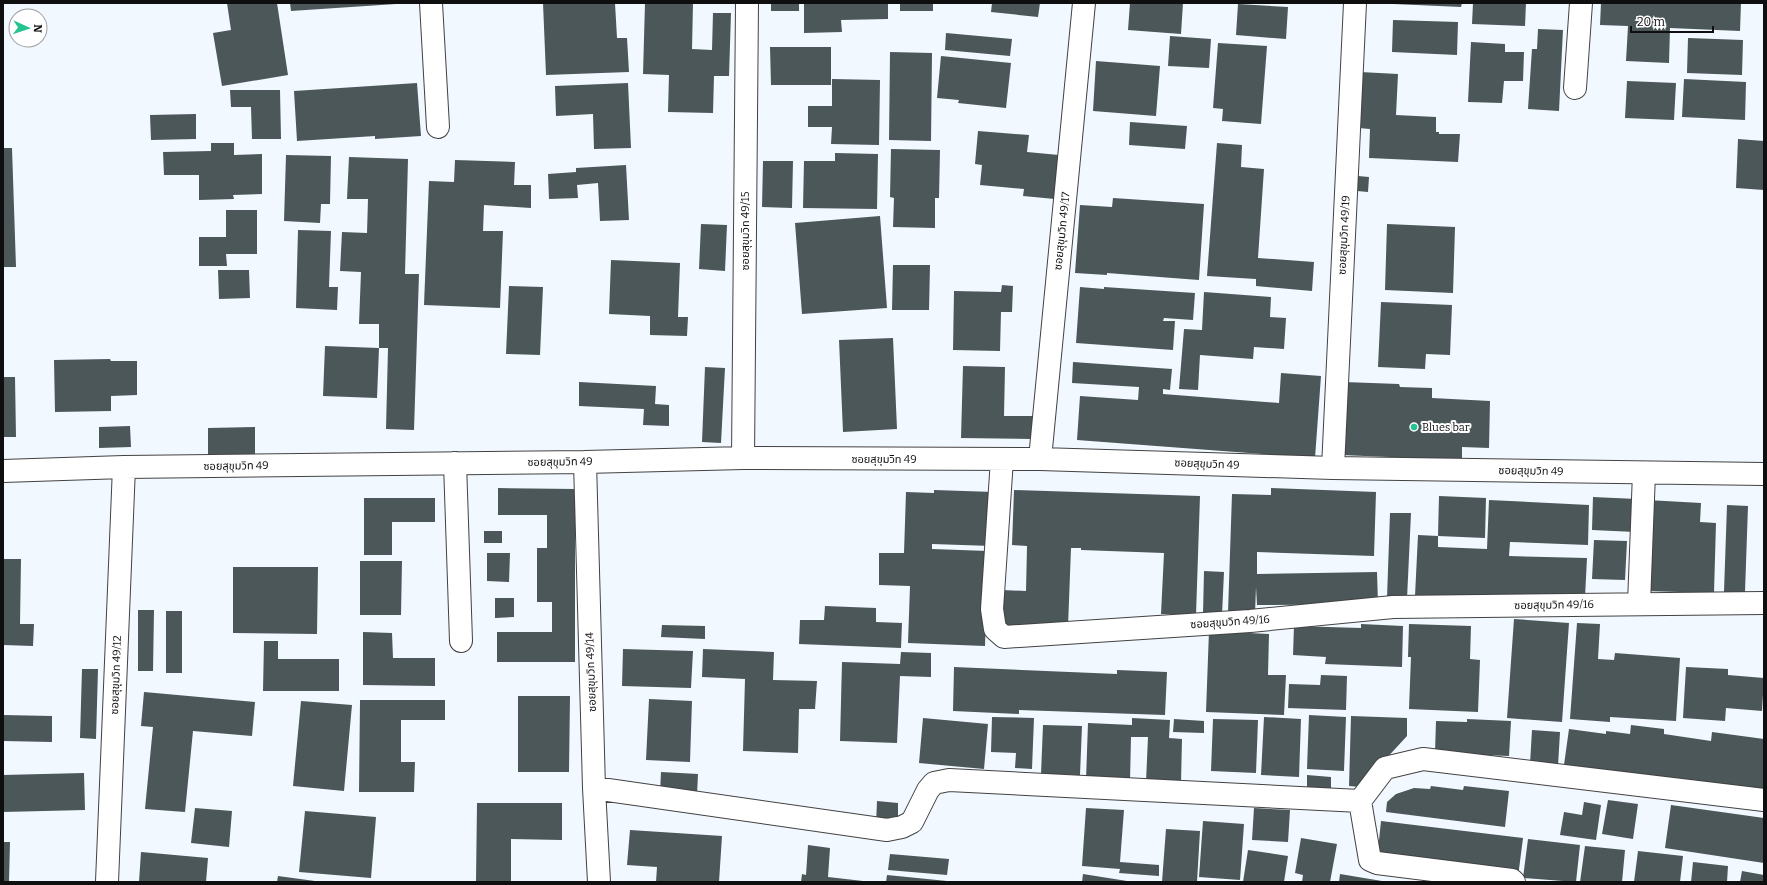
<svg xmlns="http://www.w3.org/2000/svg" width="1767" height="885" viewBox="0 0 1767 885" font-family="Bitter,'Noto Sans Thai',serif">
<rect width="100%" height="100%" fill="#f2f8ff"/>
<path fill="#4b5758" d="M227 3H277L288 75 222 86 213 33 231 30Z
M290 3H396V4L291 11Z
M543 3H615L617 38H627L629 72 546 75Z
M645 3H693L692 49 712 50 713 13H731L729 76H714L713 113 668 112 669 75 643 74Z
M771 3H799V11H771Z
M804 3H888V19L841 20 842 32 804 33Z
M900 3H933V11H900Z
M992 3H1040L1038 17 991 12Z
M1130 3H1183L1181 34 1128 30Z
M1393 3H1462L1461 7 1393 4Z
M1473 3H1526L1525 26 1472 24Z
M1601 3H1741L1740 31 1670 28 1669 63 1626 61 1628 26 1600 25Z
M1238 4 1288 7 1286 39 1236 35Z
M1393 20 1458 22 1457 55 1392 52Z
M1538 29 1563 30 1559 111 1528 109 1532 49H1537Z
M946 33 1012 39 1010 56 945 50Z
M1170 36 1211 39 1209 68 1168 66Z
M1688 38 1743 40 1742 75 1687 73Z
M1471 42 1505 44V52H1524L1523 81H1504L1502 103 1468 102Z
M1218 43 1267 46 1261 124 1222 121 1223 109 1213 108Z
M770 47H831V85H771Z
M890 52 932 53 931 141 889 140Z
M941 56 1011 63 1006 108 958 103 959 100 937 98Z
M1096 61 1160 66 1156 116 1093 111Z
M1360 72 1398 74 1396 115 1436 117V132H1439V134H1460L1458 162 1369 158 1370 129 1358 128Z
M832 79 880 80 879 145 831 144 832 127H808V106H832Z
M1684 79 1746 82 1745 120 1682 117Z
M1627 81 1676 83 1674 120 1625 118Z
M417 83 421 136 375 139V136L297 141 294 91Z
M628 83 631 148 594 149 593 114 556 116 555 86Z
M230 90H280L281 139H252L251 107H231Z
M196 114V139L151 140 150 115Z
M1130 122 1187 126 1185 149 1129 145Z
M978 131 1029 135 1027 152 1059 155 1055 199 1023 196 1024 189 980 185 982 165 975 164Z
M1738 139 1764 141V190L1736 188Z
M211 143H234V155L262 154V194L233 195 234 199 199 200V175H164L163 152 211 151Z
M1217 143 1242 145 1241 167 1264 169 1258 258 1314 262 1312 291 1256 286V279L1207 276Z
M3 148H12L16 267H3Z
M891 149 940 150 939 198H935V228L893 227 894 198 890 197Z
M835 153 878 154 877 209 803 208 804 161H835Z
M286 155 331 156 330 204H321L320 223 284 221Z
M349 157 408 159 405 274H419L414 430 386 429 388 348H379V324H359L361 272 340 271 342 232 367 233 368 199H347Z
M455 160 515 162 514 185H531V208L484 205 483 231H503L500 308 424 305 429 181 454 182Z
M763 161H793L792 208 762 207Z
M626 165 629 220 600 221 598 183 577 185 578 198 549 199 548 174 576 172V168Z
M1358 176 1369 177 1368 192 1357 191Z
M1113 198 1204 204 1199 280 1107 273V275L1075 273 1080 205 1112 207Z
M226 210H257V254H226L227 266H199V237H226Z
M880 216 887 308 802 314 795 223Z
M701 224 727 225 725 271 699 269Z
M1387 224 1455 227 1453 293 1385 290Z
M298 230 331 231 329 287H338L337 310 296 308Z
M611 260 680 263 678 317H688L687 336 650 335V316L609 314Z
M893 265H930L929 310H892Z
M218 270H249L250 298 219 299Z
M1002 285 1013 286 1012 312H1001L1000 351 953 350 954 291 1001 292Z
M509 286 543 287 540 355 506 354Z
M1080 287 1104 289V287L1195 293 1193 320 1164 318 1163 321H1175L1173 350 1076 343Z
M1204 292 1271 297 1270 317 1286 318 1284 349 1254 347 1253 359 1200 355 1198 390 1179 389 1184 329 1202 330Z
M1381 302 1452 305 1450 355 1426 354 1425 369 1378 367Z
M893 338 897 429 843 432 839 340Z
M325 346 379 348 377 398 323 396Z
M110 359 111 361H137V395L111 396V411L55 412 54 360Z
M1073 362 1172 369 1170 390 1163 389V394L1279 403 1281 373 1321 376 1315 458 1077 440 1080 396 1138 400 1139 387 1072 383Z
M963 366 1005 367 1004 416H1033L1032 439 961 438Z
M705 367 725 368 721 443 702 442Z
M3 377H15L16 437H3Z
M579 382 656 386 655 404 669 405V426L643 425 644 409 579 406Z
M1344 382 1399 384 1400 387 1432 388V398L1490 401 1489 448 1462 447V460L1341 455Z
M130 426 131 447 99 448V427Z
M255 427V456L208 457V428Z
M498 488 575 489V662H497V632H552V602H537V548H547V515H498Z
M1271 488 1376 492 1374 556 1257 552V574L1377 572 1378 604 1257 605 1256 587 1255 614 1228 613 1232 494 1271 495Z
M934 490 994 492 992 546 932 544V549L988 551 985 646 908 643 910 586 879 585V553H904L906 492 934 493Z
M1014 490 1200 496 1196 615 1161 614 1164 553 1081 550V548H1071L1068 627 1001 625 1002 590 1026 591 1027 546 1012 545Z
M1439 496 1486 498 1485 538 1438 536Z
M1593 497 1637 499 1635 532 1592 530Z
M364 498H435V522H392V555H364Z
M1489 500 1589 505 1588 545 1510 542 1509 556 1587 558 1585 597 1508 594V598L1415 596 1418 535 1438 536V547L1487 549Z
M1647 500 1701 503 1700 522 1716 523 1714 593 1644 591Z
M1727 505 1748 506 1745 592H1724Z
M1390 513H1411L1407 599 1387 598Z
M484 531H502V543H484Z
M1594 540 1627 541 1625 580 1592 579Z
M487 553H510L509 582 487 581Z
M3 559H21L20 624H34L33 646 3 645Z
M360 561H402L401 615H360Z
M233 567H318L317 634 233 633Z
M1204 571 1224 572 1222 615 1203 614Z
M495 598H514V617L495 618Z
M825 606 876 608V622L902 623 901 648 799 644 800 620H824Z
M138 610H154L153 671H138Z
M166 611H182V673H166Z
M1514 619 1569 623 1562 722 1507 718Z
M1577 623 1600 624 1598 659 1614 660 1615 653 1680 658 1676 721 1610 717V722L1570 719Z
M1361 624 1403 626 1402 667 1325 664 1326 657 1293 655 1294 626 1361 628Z
M1409 624 1471 626 1470 659 1480 660 1478 712 1409 709 1411 657H1408Z
M662 625 705 626V639L661 637Z
M1209 631 1269 634 1268 675H1286L1284 715 1206 712Z
M363 632 392 633 393 658H435V686L363 685Z
M264 641H278V659H339V691H263Z
M623 649 693 651 691 688 622 686Z
M703 649 774 652 773 680 817 681 815 709H799L798 753 743 751 745 679 702 677Z
M901 652 931 653V677L900 676 897 743 840 741 842 662 900 664Z
M954 667 1117 674V670L1167 672 1165 715 1019 710V714L953 711Z
M1686 667 1728 669V675L1764 678 1762 711 1726 708 1725 721 1683 718Z
M82 669H98L96 739 80 738Z
M1321 675 1347 676 1346 710 1288 708 1289 684 1320 685Z
M144 692 255 702 252 736 193 731 185 812 145 809 153 727 141 726Z
M518 696H570L569 772H518Z
M649 699 692 701 690 762 646 760Z
M360 700H445V720H401V762H415L414 792H359Z
M301 701 352 705 344 791 293 786Z
M3 715 52 716V742L3 741Z
M1309 715 1346 717 1344 771 1307 769Z
M1351 716 1407 718V736L1360 787 1349 786Z
M992 717 1034 718 1032 769 1015 768 1016 753 991 752Z
M1264 717 1301 719 1299 777 1261 775Z
M923 718 988 724 984 769 919 763Z
M1132 718 1170 720 1169 738 1182 739 1181 783 1146 782 1148 737H1131L1130 781 1086 780 1088 723 1132 725Z
M1174 719 1204 721V733L1173 732Z
M1213 719 1258 720 1256 773 1211 771Z
M1467 719 1511 721 1509 756 1435 753 1436 721 1467 722Z
M1043 725 1082 726 1080 775 1041 774Z
M1631 725 1664 729V734L1711 741 1712 732 1764 739V791L1564 765 1569 729 1606 734V731L1630 734Z
M1532 730 1560 732 1558 766 1530 764Z
M661 772 698 774 697 795 660 793Z
M84 773 85 810 3 812V775Z
M1307 775 1331 777V791L1307 790Z
M1431 786 1463 790 1464 786 1509 791 1505 827 1386 812 1387 802 1396 794 1414 788 1430 789Z
M1608 800 1638 804 1633 839 1602 834Z
M877 801 898 803V826L876 825Z
M1584 802 1601 805 1596 840 1560 835 1564 812 1582 815Z
M477 803H562V840L511 839V882H476Z
M1671 805 1764 818V863L1665 848Z
M195 808 232 811 229 847 191 843Z
M1086 808 1124 810 1120 862 1159 865V876L1119 873 1120 869 1082 866Z
M1254 808 1290 810 1288 842 1252 840Z
M305 811 376 817 371 878 299 872Z
M1203 821 1244 824 1240 880 1199 877Z
M1381 821 1523 838 1518 877 1377 860Z
M1166 829 1200 831 1197 882H1162Z
M630 830 722 836 719 882H656L657 867 627 865Z
M1301 838 1337 844 1330 882H1302L1303 875 1295 873Z
M1528 839 1580 845 1576 882 1523 878Z
M3 842H10L9 882H3Z
M808 845 830 848 828 877 863 881 862 882H801L802 874 806 875Z
M1585 846 1625 850 1622 882H1580Z
M1248 850 1288 856 1284 882H1243Z
M1638 851 1683 856 1680 882H1634Z
M141 852 208 858 206 882H139Z
M890 854 949 859 947 875 888 870Z
M1693 862 1728 866 1727 882H1691Z
M1742 871 1764 875V882H1740Z
M1083 874 1127 881V882H1082Z
M1340 874 1382 881V882H1339Z
M887 875 947 881V882H886Z
M278 876 315 881 314 882H277Z"/>
<g fill="none" stroke-linecap="round" stroke-linejoin="round">
<defs>
<path id="street" d="M431 3 438 127
M1575 88 1581 3
M743 458 747 3
M1002 459 992 609 995 629 1004 637 1250 621 1393 607 1764 603
M1040 459 1084 3
M585 462 594 788 599 882
M455 463 461 641
M1333 468 1355 3
M3 471 124 467 585 462 743 458 1040 459 1333 468 1764 474
M1639 604 1644 473
M594 788 887 830 902 827 912 822 928 790 934 783 949 780 1360 801 1385 768 1423 759 1764 800
M1360 801 1370 860 1377 863 1512 880 1514 882
M107 882 124 467"/>
</defs>
<use href="#street" stroke="#424242" stroke-width="24"/>
<use href="#street" stroke="#fff" stroke-width="22"/>
</g>
<circle fill="#23c492" stroke="#fff" stroke-width="1.5" cx="1414" cy="427" r="4"/>
<g text-anchor="middle" dominant-baseline="central" stroke-width="4" stroke-linejoin="round" paint-order="stroke">
<g font-size="11" fill="#0f0f0f" stroke="#fff">
<text transform="translate(745 231) rotate(-90)">ซอยสุขุมวิท 49/15</text>
<text transform="translate(1062 231) rotate(-84)">ซอยสุขุมวิท 49/17</text>
<text transform="translate(1344 235) rotate(-87)">ซอยสุขุมวิท 49/19</text>
<text x="884" y="459">ซอยสุขุมวิท 49</text>
<text transform="translate(560 462) rotate(-1)">ซอยสุขุมวิท 49</text>
<text transform="translate(1207 464) rotate(2)">ซอยสุขุมวิท 49</text>
<text transform="translate(236 466) rotate(-1)">ซอยสุขุมวิท 49</text>
<text transform="translate(1531 471) rotate(1)">ซอยสุขุมวิท 49</text>
<text transform="translate(1554 605) rotate(-1)">ซอยสุขุมวิท 49/16</text>
<text transform="translate(1230 622) rotate(-4)">ซอยสุขุมวิท 49/16</text>
<text transform="translate(591 672) rotate(-92)">ซอยสุขุมวิท 49/14</text>
<text transform="translate(116 675) rotate(-88)">ซอยสุขุมวิท 49/12</text>
</g>
<g font-size="11" fill="#0f0f0f" stroke="#fff" text-anchor="start">
<text x="1422" y="427">Blues bar</text>
</g>
</g>
<rect width="1767" height="885" fill="none" stroke="#0f0f0f" stroke-width="8"/>
<g transform="translate(28 28) rotate(93)"><circle r="19" fill="#ffffff" stroke="#9f9f9f"/>
<path d="M0-3L7 15L0 10L-7 15Z" fill="#23c492"/>
<text y="-6" font-size="11" font-weight="bold" text-anchor="middle" fill="#0f0f0f">N</text>
</g>
<path d="M1631 26v6h82v-6" fill="none" stroke="#0f0f0f" stroke-width="2"/>
<text x="1637" y="26" font-size="12" fill="#0f0f0f" stroke="#ffffff" stroke-width="3" paint-order="stroke">20 m</text>
</svg>
